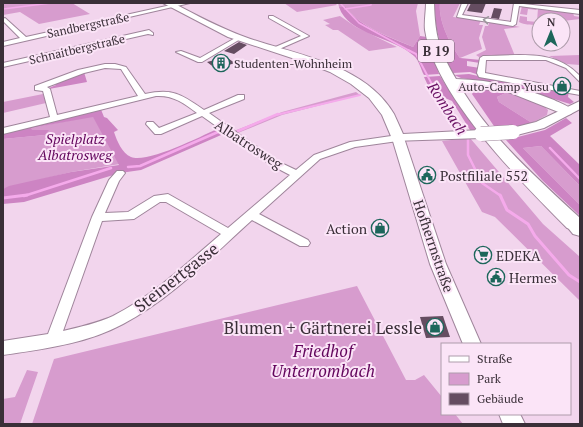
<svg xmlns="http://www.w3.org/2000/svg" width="583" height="427" viewBox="0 0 583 427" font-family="'PT Serif',serif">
<rect width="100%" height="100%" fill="#f2d5ed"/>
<path fill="#d79cce" d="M3 3H72L90 14 39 24 20 12 3 15Z
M284 3H335L337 5 297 12Z
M338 3H418L416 11 420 36 413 47C393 38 359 27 346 7H339Z
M440 3H460L453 17 481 20 479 25H483L479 38 482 49 460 58C450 44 438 21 440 3Z
M522 6 578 12 579 14 573 13 574 16 580 17V19L563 21V20H539V25C533 25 524 25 519 22L520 16 527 17V21L537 22 538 8 536 10 528 9 527 15 520 14Z
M340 16 356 27 397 47 369 51 338 30H333L325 25 330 24 323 20Z
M490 21 520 27 504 29 515 56 479 57 476 55 486 50 482 37 485 26H488Z
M580 55V65L567 64 549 56Z
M510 91 541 103 548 110 547 115 532 123 499 102 497 97Z
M356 92 360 95 282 115 238 133 234 131 282 112Z
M43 94 46 103 3 113V102Z
M93 116 120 164 71 172 3 189V139L45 135 48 130H31V128Z
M470 138 543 224 580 257V301L495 217 482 212 442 141Z
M541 146 580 186V205L523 148Z
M357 286 406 380H415L424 375 442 397V414H455L463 424H32L54 359Z
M27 370 38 372 20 424H3V399L15 397Z"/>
<path fill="#cd84c3" d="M435 3H440C438 21 450 44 460 58L481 60 480 63 467 61V66L480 68 479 75 470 72 453 73C441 51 434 28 435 3Z
M339 7H346C359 27 392 38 413 47L420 36 427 37 439 74 424 75C421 70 419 60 414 56 394 37 348 35 339 7Z
M84 72 87 82 49 89V88L56 85V82Z
M469 74 506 82 511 81 569 91 568 97 574 102 570 104 512 86 461 78 454 75Z
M440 76 454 98 479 130H470L452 101 431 92 424 77Z
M489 88 510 91 497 97 499 102 532 123 512 128 496 129 472 94C475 88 482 89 489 88Z
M100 107 104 117 107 118 118 130 114 132C117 141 122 153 131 157 147 164 204 135 221 127L228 132 141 170 120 173 24 202 3 204V189L9 186 71 172 119 165 93 117 31 128 32 130H49L45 135 3 139V131Z
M566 118 572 123 550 136 580 165V186L541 146 523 148 580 205V216L542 180 506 140 545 130Z"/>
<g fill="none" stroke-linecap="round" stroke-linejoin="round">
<path stroke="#f5aaeb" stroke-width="1.5" d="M340 3 359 23 410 51
M3 9 51 3
M345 9 371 5V3"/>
<path stroke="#f5aaeb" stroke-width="2" d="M408 50 416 54 436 92 451 115
M276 115 360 95"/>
<path stroke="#f5aaeb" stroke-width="2.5" d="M451 114 468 139V155L482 183 501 196
M238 131 278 114
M550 148 580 179
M128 167 140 166 218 132
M24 196 111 168"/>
<path stroke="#f5aaeb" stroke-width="3" d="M500 195 507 210 528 224 535 236 569 275 580 282
M3 198 27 195"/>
</g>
<path fill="#654d61" d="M471 3H486L482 13 467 11Z
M494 8 502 9 499 19 491 18Z
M239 42 247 45 234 54 224 51Z
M226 57 235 63 216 69 207 62Z
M443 316 450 337 426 338 420 317Z"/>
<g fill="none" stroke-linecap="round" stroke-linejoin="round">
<defs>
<path id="minor" d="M180 3H190L3 46V42L20 38 3 21V19L5 18 26 37Z
M462 3H468L462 15 511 22 514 3 580 10V14L519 6 516 24 513 26 457 17Z
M269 16H273L309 36 277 50H273V48L301 36 269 18Z
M149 30 153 33V35L148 34 3 67V63Z
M237 37 242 38 202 62H198L176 52 181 51 200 58Z
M483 56C518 56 554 48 580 76V82L566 68 546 60H486L485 73 580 91V95L479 77 477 73 480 58Z
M105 64H115L126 67 145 94C173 88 181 94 204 110L238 95H244V99L209 113 277 161 296 170 314 155 350 142 398 135 402 138 398 141 355 147 320 159 259 214 308 240 310 243 308 246H300L252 220C212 256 172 298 123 324 86 344 43 349 3 355V341L48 334 92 217 109 180 117 171H123L125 173 119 181 105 213 128 212 154 196 168 194 228 228 290 175 271 165 202 116 161 134H155L146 124 147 122H153L159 128 197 113C184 103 173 95 156 96L3 134V128L50 117 43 91 35 90V86L78 70ZM105 68 121 69 138 96 57 115 50 89 47 87 84 73ZM160 202H166L221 234C187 263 154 295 113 316 98 323 80 327 63 331L102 221 134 219Z"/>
<path id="tertiary" d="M398 135 404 138 446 264 481 344H463L430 264 392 138Z
M499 414H520L525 424H503Z"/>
<path id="secondary" d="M163 3H173C196 15 220 28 245 37 295 55 364 63 394 114 397 121 400 127 403 134L481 130 487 134 481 138 393 141 382 115 369 98 351 84 330 72 307 63 228 37Z
M580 101V109L544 128 513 136 507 132 508 129 536 122Z"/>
<path id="primary" d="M426 3H434C435 36 439 50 456 79 490 80 523 87 554 100 560 103 569 106 573 111L571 114 566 115 508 92 460 86C488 135 538 179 580 218V228L574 230 567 228C522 183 434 95 425 30 424 22 426 12 426 3Z"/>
<path id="trunk" d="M574 216 580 218V236L573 234 564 223 567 218Z"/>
</defs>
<use href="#minor" stroke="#9f859b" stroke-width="2"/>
<use href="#tertiary" stroke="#9f859b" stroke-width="2"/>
<use href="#secondary" stroke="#9f859b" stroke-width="2"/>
<use href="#primary" stroke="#9f859b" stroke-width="2"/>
<use href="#trunk" stroke="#9f859b" stroke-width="2"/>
<use href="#minor" fill="#fff" fill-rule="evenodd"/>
<use href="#tertiary" fill="#fff" fill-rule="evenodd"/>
<use href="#secondary" fill="#fff" fill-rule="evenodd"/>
<use href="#primary" fill="#fff" fill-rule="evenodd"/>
<use href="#trunk" fill="#fff" fill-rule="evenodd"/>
<defs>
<path id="secondary-bridge" d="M481 134 513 132"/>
</defs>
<use href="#secondary-bridge" stroke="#9f859b" stroke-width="15" stroke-linecap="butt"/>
<use href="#secondary-bridge" stroke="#fff" stroke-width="14"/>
</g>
<defs><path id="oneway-chevron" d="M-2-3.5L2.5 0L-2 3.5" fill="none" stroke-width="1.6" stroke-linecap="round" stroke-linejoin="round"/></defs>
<use stroke="#9c979c" href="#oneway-chevron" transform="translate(486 20) rotate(-172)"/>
<defs>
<symbol id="building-ring" viewBox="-11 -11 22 22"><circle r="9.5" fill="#fbe4f7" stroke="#1d665b" stroke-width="1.5"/><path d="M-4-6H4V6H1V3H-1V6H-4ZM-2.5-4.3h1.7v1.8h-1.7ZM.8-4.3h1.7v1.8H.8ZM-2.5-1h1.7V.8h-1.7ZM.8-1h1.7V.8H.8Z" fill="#1d665b"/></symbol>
<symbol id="shop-ring" viewBox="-11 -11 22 22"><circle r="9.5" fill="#fbe4f7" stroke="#1d665b" stroke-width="1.5"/><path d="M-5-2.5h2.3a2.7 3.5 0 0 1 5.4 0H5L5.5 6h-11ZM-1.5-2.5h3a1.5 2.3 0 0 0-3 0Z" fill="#1d665b"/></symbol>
<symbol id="civic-ring" viewBox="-11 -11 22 22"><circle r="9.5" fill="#fbe4f7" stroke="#1d665b" stroke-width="1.5"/><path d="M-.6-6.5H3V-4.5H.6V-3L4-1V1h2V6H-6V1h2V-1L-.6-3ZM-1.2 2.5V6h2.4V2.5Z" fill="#1d665b"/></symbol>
<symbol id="supermarket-ring" viewBox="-11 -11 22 22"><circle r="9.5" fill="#fbe4f7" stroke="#1d665b" stroke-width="1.5"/><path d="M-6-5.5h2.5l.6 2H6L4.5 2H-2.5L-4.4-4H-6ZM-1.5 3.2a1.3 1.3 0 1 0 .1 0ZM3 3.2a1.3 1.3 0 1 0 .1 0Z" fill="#1d665b"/></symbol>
</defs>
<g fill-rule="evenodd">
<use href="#building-ring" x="211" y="53" width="20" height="20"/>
<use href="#shop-ring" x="552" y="76" width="20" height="20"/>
<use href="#civic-ring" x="417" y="165" width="20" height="20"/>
<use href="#shop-ring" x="370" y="218" width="20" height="20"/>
<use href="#supermarket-ring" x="473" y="245" width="20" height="20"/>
<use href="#civic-ring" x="486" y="267" width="20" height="20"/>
<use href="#shop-ring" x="425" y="317" width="20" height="20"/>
</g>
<g text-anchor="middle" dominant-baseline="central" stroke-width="4" stroke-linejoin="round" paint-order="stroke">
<g font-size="12" fill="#3a2f38" stroke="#fbe4f7">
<text transform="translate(88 25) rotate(-12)">Sandbergstraße</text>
<text transform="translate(77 49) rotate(-13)">Schnaitbergstraße</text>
</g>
<g font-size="12" fill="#3a2f38" stroke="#fbe4f7" text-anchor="start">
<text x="234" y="63">Studenten-Wohnheim</text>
<text x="549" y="86" text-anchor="end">Auto-Camp Yusu</text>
</g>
<rect fill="#fbe4f7" stroke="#746571" stroke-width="1" x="418" y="40" width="36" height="22" rx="3"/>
<g font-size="13" font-weight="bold" fill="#3a2f38">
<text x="436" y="51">B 19</text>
</g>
<g font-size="14" font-style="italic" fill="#62055c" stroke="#fbe4f7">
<text x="75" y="138">Spielplatz<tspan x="75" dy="16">Albatrosweg</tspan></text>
</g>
<g font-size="14" fill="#3a2f38" stroke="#fbe4f7">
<text transform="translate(249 144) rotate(33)">Albatrosweg</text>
<text transform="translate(434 246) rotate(71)">Hofherrnstraße</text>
</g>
<g font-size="14" fill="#3a2f38" stroke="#fbe4f7" text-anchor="start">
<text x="440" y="175">Postfiliale 552</text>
<text x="367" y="228" text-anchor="end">Action</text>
<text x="496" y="255">EDEKA</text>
<text x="509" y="277">Hermes</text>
</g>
<g font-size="15" font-style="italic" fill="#670e61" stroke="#fbe4f7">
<text transform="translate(448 108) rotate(57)">Rombach</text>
</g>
<g font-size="17" fill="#3a2f38" stroke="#fbe4f7">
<text transform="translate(176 277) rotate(-38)">Steinertgasse</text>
</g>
<g font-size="17" fill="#3a2f38" stroke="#fbe4f7" text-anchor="end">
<text x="422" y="327">Blumen + Gärtnerei Lessle</text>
</g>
<g font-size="17" font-style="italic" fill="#62055c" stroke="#fbe4f7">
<text x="323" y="350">Friedhof<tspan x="323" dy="20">Unterrombach</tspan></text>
</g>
</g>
<rect width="583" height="427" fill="none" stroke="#3a2f38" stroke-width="8"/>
<rect x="441" y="343" width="130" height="72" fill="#fbe4f7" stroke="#ae9cab"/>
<rect x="449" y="356" width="20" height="6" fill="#ffffff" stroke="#ae9cab"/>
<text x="477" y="363" font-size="12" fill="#3a2f38">Straße</text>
<rect x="449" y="373" width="20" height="12" fill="#d79cce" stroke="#ae9cab"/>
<text x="477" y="383" font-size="12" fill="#3a2f38">Park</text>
<rect x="449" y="393" width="20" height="12" fill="#654d61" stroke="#ae9cab"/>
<text x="477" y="403" font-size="12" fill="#3a2f38">Gebäude</text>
<g transform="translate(551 32) rotate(1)"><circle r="19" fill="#fbe4f7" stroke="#ae9cab"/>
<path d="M0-3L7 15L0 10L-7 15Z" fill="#1d665b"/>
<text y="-6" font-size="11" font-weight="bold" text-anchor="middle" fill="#3a2f38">N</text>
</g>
</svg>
